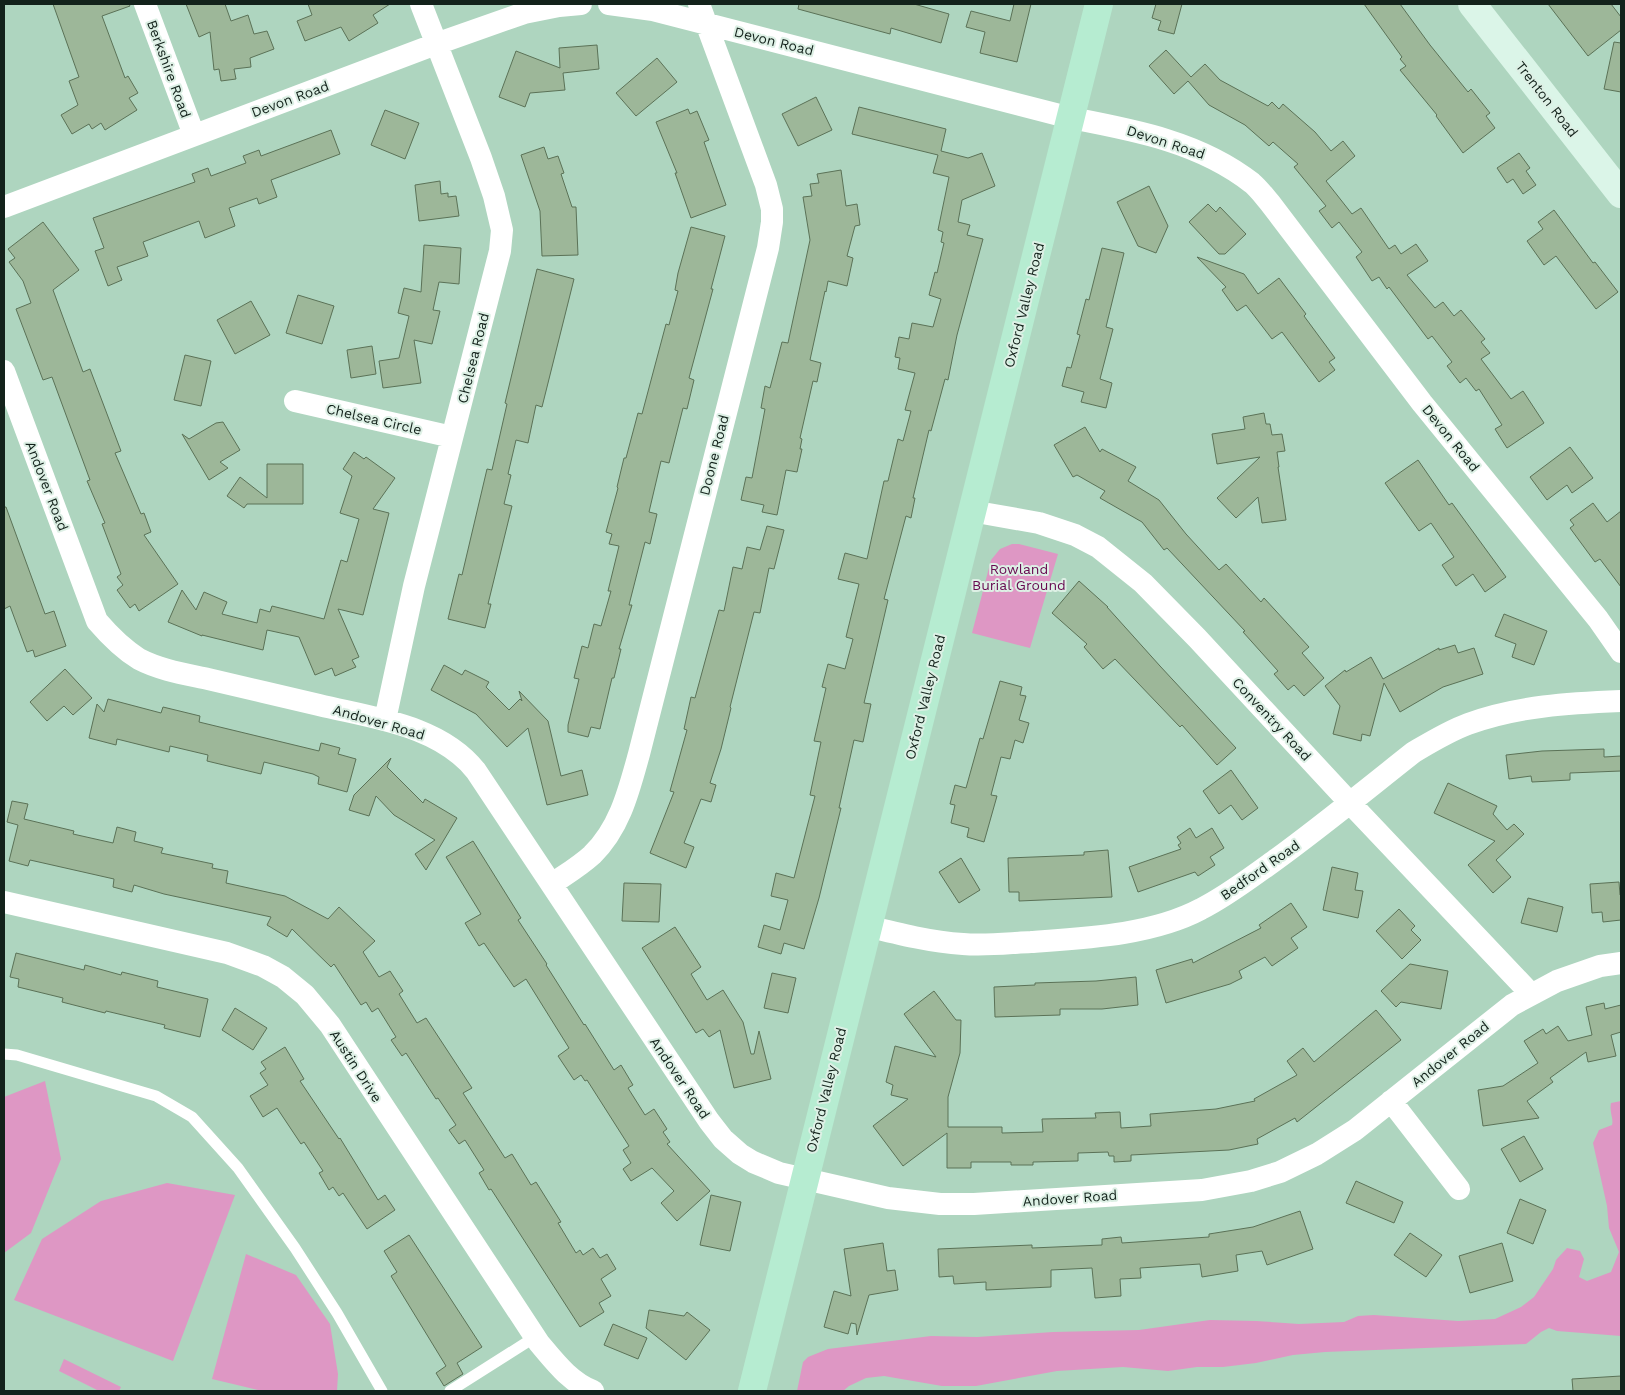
<svg xmlns="http://www.w3.org/2000/svg" width="1625" height="1395" viewBox="0 0 1625 1395" font-family="'Work Sans',sans-serif">
<rect width="100%" height="100%" fill="#aed5bf"/>
<path fill="#de97c4" d="M1012 544H1019L1058 554 1030 648 972 633 991 560 1000 549Z
M45 1081 61 1159 31 1233 4 1253V1097Z
M1621 1101V1336L1557 1331 1549 1328 1541 1332 1526 1344 1325 1352 1293 1355 1256 1363 1223 1367H1197L1168 1371 1123 1367 1057 1371 976 1386H942L884 1376 866 1378 849 1386 843 1391H797L803 1362 808 1357 828 1349 931 1336 977 1337 1053 1332 1139 1330 1210 1320 1256 1321 1299 1324 1344 1322 1358 1316 1374 1315 1458 1321 1495 1319 1521 1307 1534 1297 1553 1269 1556 1260 1567 1248 1580 1251 1584 1259 1579 1277 1587 1281 1611 1272 1619 1252 1609 1228 1607 1206 1593 1143 1599 1130 1612 1125C1614 1119 1609 1112 1611 1103Z
M167 1183 235 1195 173 1361 14 1300 42 1239 101 1201Z
M246 1254 296 1275 330 1324 338 1374 337 1391H262L212 1379Z
M64 1359 121 1387 119 1391H99L59 1371Z"/>
<path fill="#9db799" stroke="#5b7257" d="M53 4H129L130 6 102 16 125 78 128 76 138 93 129 98 137 110 105 130 101 123 92 129 89 124 72 134 61 115 78 105 69 81 79 77Z
M186 4H225L231 21 248 15 254 34 267 31 274 49 250 58 251 67 234 69 236 79 221 81 219 69 214 70 210 32 199 37Z
M308 4H390L373 15 378 23 349 41 341 27 305 41 297 21 312 15Z
M799 4H914L949 14 941 43 891 28 890 34 798 9Z
M1014 4H1031L1017 62 980 53 985 32 966 27 971 11 1010 21Z
M1156 4H1182L1174 34 1158 30 1161 21 1152 18Z
M1364 4H1400L1430 45 1468 92 1471 89 1490 113 1486 116 1495 128 1463 153 1436 116 1437 115 1400 70 1406 66 1400 59 1402 57Z
M1548 4H1611L1621 17V30L1588 56Z
M1614 42 1621 43V92L1604 89Z
M597 45 599 69 563 73 565 90 530 93 525 107 499 97 516 51 560 68 559 48Z
M1166 50 1191 77 1205 64 1220 80 1268 106 1272 102 1279 109 1283 104 1315 132 1331 151 1343 141 1355 156 1326 181 1352 214 1361 208 1389 249 1395 245 1401 254 1416 244 1428 261 1407 275 1435 308 1443 302 1454 316 1461 310 1485 339 1481 342 1490 353 1481 359 1511 399 1523 391 1544 423 1507 448 1495 429 1502 425 1479 389 1476 391 1466 378 1460 383 1447 366 1452 362 1432 336 1428 339 1389 287 1387 289 1379 277 1372 281 1356 257 1362 252 1339 222 1332 228 1319 211 1326 206 1294 167 1298 164 1273 142 1269 146 1245 125 1209 105 1188 81 1174 94 1149 66Z
M657 58 677 82 636 116 616 93Z
M816 97 832 130 798 146 782 114Z
M859 107 946 129 941 151 968 158 982 153 995 186 962 200 958 222 970 225 967 235 983 239 957 335 948 380 945 379 931 431 929 430 913 498H915L911 518 906 516 884 599 888 600 864 703 871 704 863 742 854 740 839 808H841L819 898 804 949 784 943 781 954 758 947 764 925 780 930 788 900 771 896 776 873 794 878 815 796 810 795 821 742 814 741 826 688 822 687 828 664 845 669 853 639 846 637 859 584 838 579 845 553 867 559 884 481H888L898 439 903 441 911 411 905 410 915 373 898 369 900 358 895 357 899 337 909 339 912 323 933 327 941 299 929 295 935 272 937 273 944 243 941 242 943 232 938 230 949 177 933 173 938 155 852 134Z
M688 109 690 114 697 111 709 140 704 142 726 205 691 218 675 173H677L656 122Z
M385 110 419 123 405 159 371 145Z
M331 130 340 154 271 180 277 197 259 204 257 198 229 208 235 226 205 238 199 221 143 242 148 256 117 267 122 280 108 286 95 251 104 248 93 218 195 182 192 174 208 168 211 176 246 163 243 156 259 150 261 156Z
M544 147 548 159 558 156 564 173 561 174 572 207H576L578 255 542 256 540 211 521 155Z
M1519 153 1530 168 1526 171 1536 185 1523 194 1513 179 1507 183 1497 168Z
M841 170 846 206 857 204 860 225 855 226 847 256 853 258 847 286 828 281 826 292 825 291 810 360 821 363 817 382 813 381 800 438 802 439 800 449H802L797 472 786 470 777 515 762 512 764 505 741 500 746 477 752 478 765 409 761 408 765 386 770 388 782 342 788 343 810 240 803 197 812 196 810 184 819 183 817 174Z
M440 181 441 194 448 193V197L456 196 459 216 419 221 415 185Z
M1149 186 1168 226 1156 253 1138 246 1117 202Z
M1208 204 1216 212 1220 207 1246 234 1225 254H1219L1189 222Z
M1554 210 1593 263 1595 262 1618 292 1596 309 1556 256 1544 265 1527 241 1543 229 1538 222Z
M43 222 79 270 53 290 83 372 90 369 121 451 115 453 141 514 144 513 151 532 144 535 178 584 139 611 135 604 130 608 117 590 123 585 117 577 121 574 102 524 105 523 87 481 90 480 52 377 43 380 16 309 31 303 23 281 9 262 15 258 8 249Z
M691 227 725 236 711 289H713L689 378 694 380 687 409 683 408 669 463 661 461 649 512 657 514 650 544 645 542 629 605H632L619 649H621L614 678H612L600 729 591 727 588 737 568 732V725L579 679 574 678 582 646 588 648 594 624 601 626 611 591H608L619 546 609 544 612 534 606 532 618 488 617 487 624 458H626L638 413 642 414 666 324 669 325 678 291 675 290 678 273Z
M424 245 461 248 459 284 439 282 433 310 440 311 432 344 414 340 421 383 383 388 379 361 399 358 409 316 398 313 404 288 421 292Z
M1102 248 1124 253 1106 327 1113 329 1100 379 1112 383 1106 408 1081 402 1084 392 1062 386 1067 367 1071 368 1080 335 1077 334 1086 299 1089 300Z
M1197 257 1244 274 1258 294 1279 278 1306 314 1304 316 1335 358 1329 362 1335 370 1319 382 1282 332 1272 339 1246 305 1237 311 1222 290 1226 287Z
M537 269 574 279 542 407 536 405 528 443 516 440 508 474 511 475 504 504 512 506 488 604H491L485 628 448 619 459 574 462 575 487 469 492 470 507 404 505 403Z
M298 295 334 306 322 344 286 333Z
M251 301 270 335 235 354 217 320Z
M372 346 376 374 351 378 347 350Z
M185 355 211 361 201 406 174 400Z
M1264 413 1266 424H1270L1272 435 1282 434 1285 451 1277 452 1279 467H1278L1286 520 1262 523 1258 497 1236 518 1217 498 1260 457 1217 464 1212 434 1245 429 1243 417Z
M223 422 240 450 220 462 228 468 209 480 182 434 189 439 216 423Z
M1085 427 1100 452 1102 449 1136 467 1128 481 1159 500 1186 534 1219 570 1226 564 1261 602 1264 598 1309 647 1302 653 1324 678 1304 696 1294 685 1288 690 1274 674 1278 671 1243 632 1245 631 1167 548 1164 550 1142 522 1100 498 1105 491 1077 475 1073 477 1054 445Z
M1570 447 1593 478 1572 493 1567 485 1547 500 1530 477Z
M354 452 364 459 366 457 395 478 373 509 389 513 363 615 338 609 359 657 352 660 356 667 335 676 332 668 315 675 299 637 267 630 263 650 202 635V636L168 622 182 590 196 610 204 592 227 602 222 614 257 623 260 609 270 612 272 606 324 619 341 560 347 562 359 519 340 513 352 476 343 469Z
M1418 460 1449 505 1452 503 1506 577 1485 592 1473 574 1456 586 1442 565 1454 557 1431 523 1419 531 1385 483Z
M267 464H303V504H247L244 508 227 496 240 477 267 498Z
M1593 503 1607 522 1621 511V587L1600 559 1595 562 1570 528 1574 525 1570 520Z
M4 507H6L45 614 54 611 66 646 35 657 33 650 27 652 10 606 4 609Z
M767 526 784 530 774 569 769 568 760 613 754 612 730 707 731 708 721 749 710 783 716 785 711 802 701 799 684 843 694 847 686 868 650 853 674 792 670 791 687 730 684 729 691 697 695 698 719 610 724 611 733 567 742 569 747 547 760 550Z
M1079 581 1108 607H1107L1160 666 1236 748 1217 765 1182 725 1180 727 1115 659 1103 669 1084 647 1087 644 1052 613Z
M1504 614 1547 631 1534 665 1512 657 1516 644 1495 636Z
M1455 645 1458 653 1474 648 1483 674 1443 687 1400 712 1384 683 1370 736 1362 734 1361 741 1333 734 1340 706 1325 686 1345 670 1346 672 1371 657 1383 679 1439 648V650Z
M444 665 462 675 465 670 489 682 486 687 509 710 520 699 522 701 519 691 548 721 561 776 582 770 588 795 547 805 528 728 507 747 476 714 431 690Z
M65 669 92 698 73 715 64 706 47 721 30 702Z
M1000 681 1022 687 1020 695 1026 696 1019 720 1029 723 1023 743 1015 740 1010 759 1001 757 991 795 997 796 984 842 967 837 969 828 951 823 955 805 950 804 955 785 966 788 980 738 983 739Z
M108 699 161 713 163 707 200 716 199 722 319 751 321 743 340 748 338 754 356 759 347 792 318 784 319 777 313 774 264 762 261 774 207 761 208 755 170 746 169 752 117 739 116 745 89 738 97 704 104 712Z
M1604 749V757L1621 756V771L1570 773V780L1532 782 1531 776 1509 779 1506 755 1542 751Z
M391 758 387 767 423 803 425 799 457 818 426 870 415 854 435 840 394 815 376 796 369 816 349 810 354 795Z
M1231 770 1258 808 1242 820 1231 805 1219 814 1203 791Z
M1448 783 1497 806 1493 814 1507 830 1514 824 1524 834 1496 860 1511 877 1493 893 1468 865 1495 841 1434 813Z
M12 801 28 804 24 819 74 831 73 834 113 843 117 827 136 832 134 841 163 848 161 853 213 864 212 868 228 871 226 883 285 896 328 919 339 907 375 941 363 952 379 977 390 971 403 991 399 994 417 1023 426 1018 472 1088 463 1093 505 1158 512 1154 531 1185 536 1182 561 1222 558 1223 576 1253 580 1250 583 1255 593 1248 600 1258 607 1254 616 1269 601 1279 611 1296 599 1303 604 1312 580 1327 491 1189 489 1190 479 1173 484 1170 465 1140 459 1144 449 1130 456 1125 438 1098 436 1099 406 1053 402 1056 391 1040 396 1037 378 1008 372 1012 366 1002 361 1005 334 964 331 967 292 929 287 937 267 925 271 917 164 894 134 885 132 892 113 887 114 879 30 860 28 866 9 861 18 825 7 822Z
M1190 828 1196 838 1212 828 1224 848 1210 857 1215 865 1198 876 1195 872 1138 892 1129 867 1181 849 1178 845 1181 843 1177 837Z
M473 841 521 918 518 920 547 964 546 965 584 1025 585 1024 614 1070 621 1065 633 1085 628 1088 645 1115 654 1109 667 1129 663 1132 670 1142 667 1144 710 1191 677 1221 661 1203 674 1191 652 1168 631 1181 623 1169 631 1163 623 1150 629 1146 587 1080 585 1081 581 1075 574 1080 558 1056 569 1048 526 979 514 987 484 943 479 946 465 923 481 914 446 857Z
M1108 850 1112 897 1019 901V892H1009L1008 858 1084 855V852Z
M961 858 980 890 959 903 939 872Z
M1332 867 1358 873 1355 890 1363 891 1358 918 1323 910Z
M1619 882 1620 895H1621V920L1603 922 1602 912 1592 913 1590 884Z
M624 883 661 884 659 922 622 921Z
M1528 898 1563 907 1557 932 1521 923Z
M1291 903 1307 927 1291 938 1298 948 1272 966 1265 957 1239 971 1242 978 1230 984 1166 1003 1156 970 1192 959 1193 963 1261 928 1259 925Z
M1399 909 1415 926 1411 930 1421 940 1402 959 1376 931Z
M675 927 701 967 691 974 707 1000 723 990 743 1022 751 1054H754L759 1031 771 1079 734 1088 720 1030 709 1037 703 1029 696 1033 642 948Z
M16 953 84 970 85 965 121 975 122 972 158 981 157 987 208 999 200 1037 164 1028 165 1025 106 1011 105 1013 62 1002 63 998 18 987 19 979 10 977Z
M1410 964 1448 971 1441 1009 1401 1002 1396 1007 1381 991Z
M772 973 796 978 788 1013 764 1008Z
M1136 977 1138 1005 1102 1009H1060V1015L995 1017 994 987 1035 985V983L1096 981Z
M934 991 956 1020H961L960 1053 948 1097V1127H1002V1133L1043 1132 1042 1119 1096 1118 1095 1113 1120 1112 1121 1128 1151 1126 1150 1114 1216 1109 1255 1101 1254 1099 1297 1075 1287 1061 1303 1048 1314 1062 1376 1010 1401 1040 1297 1122 1295 1118 1257 1139 1258 1144 1229 1150 1131 1155V1161L1114 1162V1156H1109L1108 1152 1078 1153V1161L1033 1162V1165H1011V1162H971V1168H947V1133L903 1166 873 1126 908 1099 891 1095 893 1085 886 1082 895 1046 936 1057 904 1014Z
M1604 1003 1605 1009 1621 1005V1032L1611 1035 1616 1056 1588 1062 1586 1052 1550 1078 1553 1082 1527 1101 1539 1118 1483 1126 1478 1090 1503 1086 1538 1063 1524 1041 1543 1029 1546 1034 1558 1026 1568 1041 1592 1035 1586 1007Z
M235 1008 267 1028 253 1050 222 1030Z
M285 1047 304 1079 300 1081 339 1139 340 1138 378 1200 385 1195 395 1210 367 1229 343 1193 339 1196 333 1187 329 1190 319 1173 323 1171 304 1142 301 1144 277 1108 263 1117 250 1096 268 1085 260 1073 266 1069 261 1062Z
M1524 1136 1543 1169 1520 1182 1501 1149Z
M1356 1181 1403 1202 1394 1223 1346 1203Z
M711 1195 741 1202 730 1251 700 1245Z
M1520 1199 1546 1210 1533 1244 1507 1233Z
M1300 1211 1313 1249 1267 1265 1262 1251 1236 1255 1238 1271 1202 1277 1200 1264 1140 1268 1141 1278 1120 1279 1121 1296 1095 1298 1092 1268 1051 1270V1287L986 1290V1282L954 1284 953 1276 939 1277 938 1249 1032 1245V1248L1102 1245V1239L1121 1237 1122 1243 1209 1237V1234L1253 1227Z
M1410 1233 1442 1255 1426 1277 1394 1255Z
M409 1235 482 1347 457 1363 463 1374 444 1386 436 1373 446 1366 391 1276 397 1272 384 1251Z
M883 1243 887 1271 895 1270 898 1290 869 1295 857 1335 856 1324 851 1323 848 1334 824 1327 834 1291 851 1296 844 1249Z
M1502 1243 1513 1281 1470 1293 1459 1256Z
M649 1310 684 1316 687 1312 710 1330 686 1360 646 1328Z
M613 1324 647 1338 638 1359 604 1345Z
M1621 1376V1391H1573L1572 1379Z"/>
<g fill="none" stroke-linecap="round" stroke-linejoin="round">
<path stroke="#fff" stroke-width="11" d="M4 1054 17 1055 156 1096 192 1117 238 1168 295 1248 337 1313 382 1391
M450 1391 535 1337"/>
<path stroke="#fff" stroke-width="22" d="M145 4 194 135
M609 4 653 10 1071 118C1134 130 1200 142 1252 183 1259 189 1264 196 1270 203L1422 403 1598 619 1621 652
M4 207 436 44 524 13 559 6 581 4
M4 371 97 621C109 635 123 649 139 659 160 670 185 674 208 679 245 688 282 696 319 705 373 718 440 725 476 771L709 1121 723 1139 740 1154 753 1162 779 1173 888 1198 940 1204H974L1202 1190 1251 1181 1280 1172 1317 1154 1355 1130 1512 1005 1557 981 1600 966 1621 963
M295 401 452 437
M971 511 1039 523 1075 535 1098 547 1143 583 1197 638 1350 803 1531 994
M385 720 414 586 500 251 502 230 494 196 481 158 421 4
M552 884C565 875 580 866 592 855 620 828 629 790 639 754L768 248 772 222V209L766 185 699 4
M4 902 227 953 263 966 283 977 305 995 330 1025 539 1343C555 1362 570 1382 593 1391
M867 926C899 934 931 942 963 944 986 946 1009 943 1031 942 1086 938 1152 935 1201 909 1227 896 1250 878 1274 861 1321 827 1367 789 1414 752 1431 742 1449 731 1468 724 1517 706 1570 703 1621 701
M1391 1101 1459 1189"/>
<path stroke="#dbf5e8" stroke-width="28" d="M1472 4 1621 194"/>
<path stroke="#b6ecd1" stroke-width="28" d="M752 1391 1099 4"/>
</g>
<g text-anchor="middle" dominant-baseline="central" stroke-width="4" stroke-linejoin="round" paint-order="stroke">
<g font-size="14" fill="#13221b" stroke="#ddf0e5">
<text transform="translate(774 41) rotate(14)">Devon Road</text>
<text transform="translate(169 69) rotate(70)">Berkshire Road</text>
<text transform="translate(290 99) rotate(-20)">Devon Road</text>
<text transform="translate(1547 99) rotate(52)">Trenton Road</text>
<text transform="translate(1166 142) rotate(18)">Devon Road</text>
<text transform="translate(1024 305) rotate(-76)">Oxford Valley Road</text>
<text transform="translate(473 358) rotate(-76)">Chelsea Road</text>
<text transform="translate(374 419) rotate(13)">Chelsea Circle</text>
<text transform="translate(1451 438) rotate(51)">Devon Road</text>
<text transform="translate(714 455) rotate(-76)">Doone Road</text>
<text transform="translate(47 486) rotate(69)">Andover Road</text>
<text transform="translate(925 697) rotate(-76)">Oxford Valley Road</text>
<text transform="translate(1272 719) rotate(47)">Conventry Road</text>
<text transform="translate(379 722) rotate(16)">Andover Road</text>
<text transform="translate(1260 870) rotate(-35)">Bedford Road</text>
<text transform="translate(1450 1054) rotate(-39)">Andover Road</text>
<text transform="translate(356 1066) rotate(57)">Austin Drive</text>
<text transform="translate(680 1078) rotate(56)">Andover Road</text>
<text transform="translate(826 1090) rotate(-76)">Oxford Valley Road</text>
<text transform="translate(1070 1198) rotate(-4)">Andover Road</text>
</g>
<g font-size="14" fill="#670950" stroke="#ddf0e5">
<text x="1019" y="569">Rowland<tspan x="1019" dy="16">Burial Ground</tspan></text>
</g>
</g>
<rect width="1625" height="1395" fill="none" stroke="#13221b" stroke-width="10"/>
</svg>
